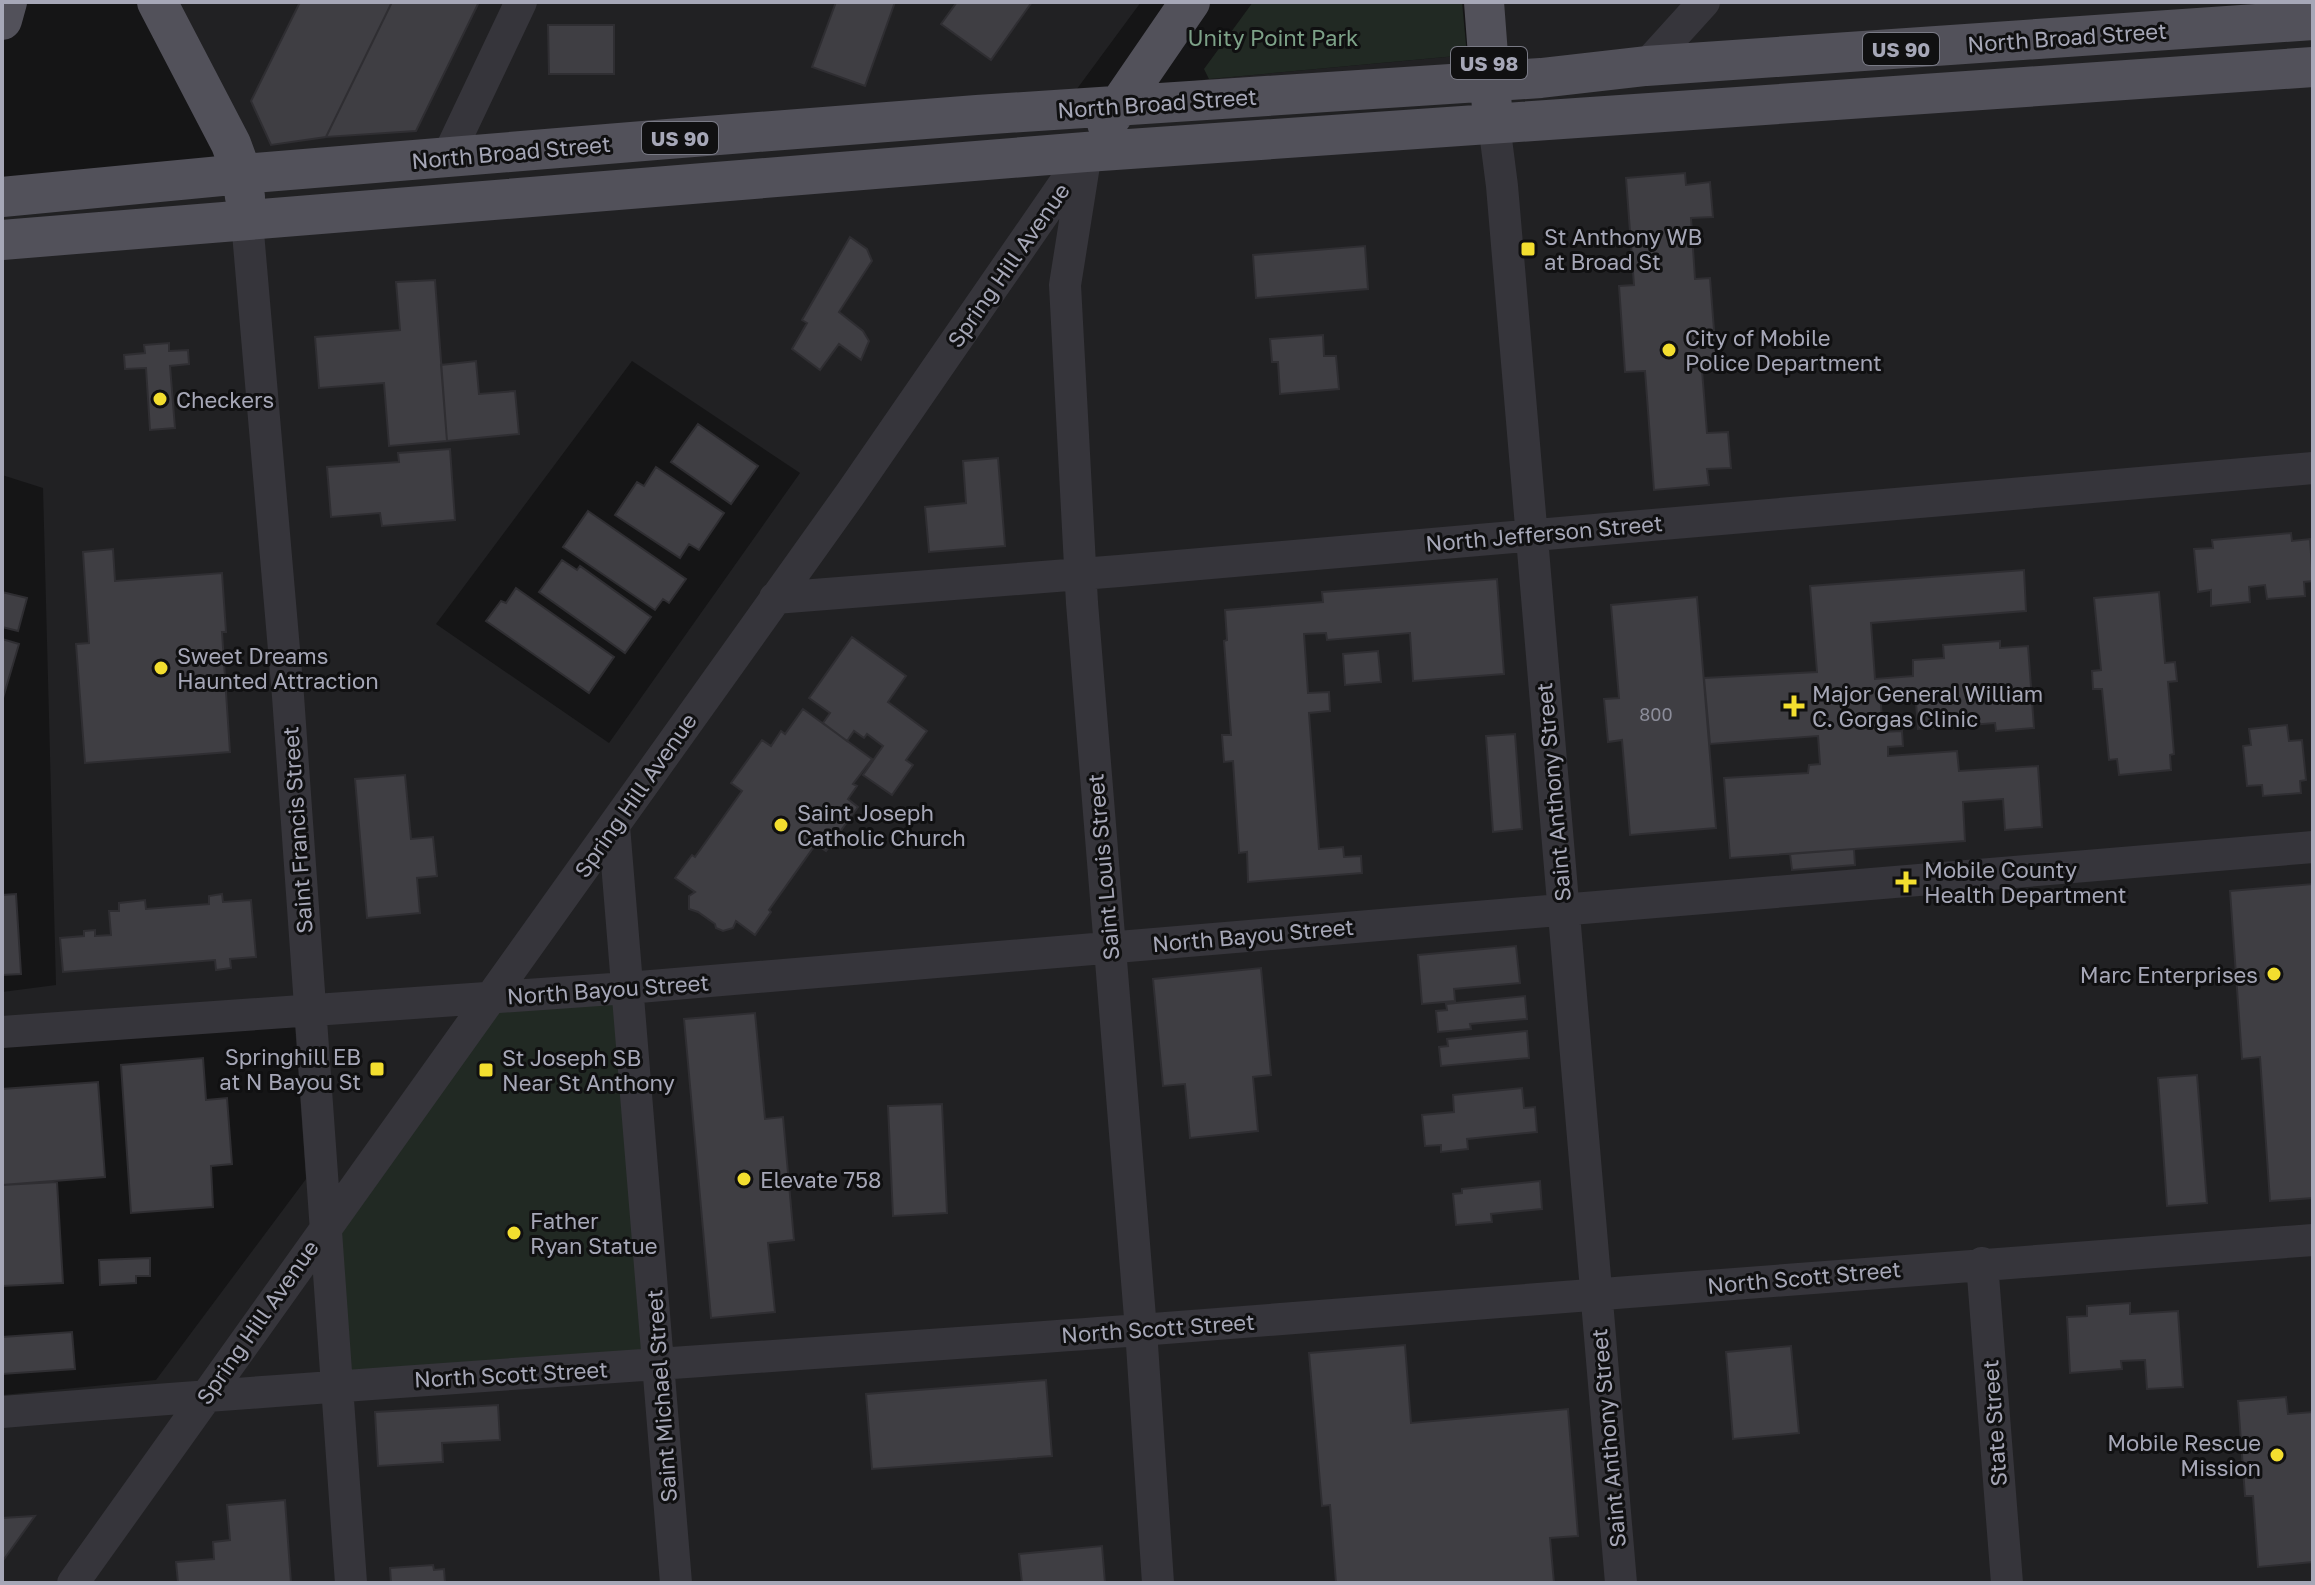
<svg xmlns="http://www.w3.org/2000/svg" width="2315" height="1585" viewBox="0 0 2315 1585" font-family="'Golos Text',sans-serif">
<rect width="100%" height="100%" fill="#151516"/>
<path fill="#212123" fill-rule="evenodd" d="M174 2H1141L1071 97 1209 79 1467 55 1506 64 1500 2H2313V1583H2V1395L156 1380 306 1179 295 1026 2 1046V992L56 985 43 488 2 475V181L254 153ZM632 361 800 473 609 743 436 624Z"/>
<path fill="#212923" d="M1253 2H1462L1467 55 1209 79 1204 69Z
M627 988 659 1365 336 1385 325 1227 491 998Z"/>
<path fill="#3f3e43" stroke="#2f2e32" stroke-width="2" d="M300 2H392L326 137 271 145 251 101Z
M392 2H479L416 131 326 137Z
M836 2H895L865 86 812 67Z
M957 2H1032L991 60 941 24Z
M548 25H614V74H549Z
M1685 173 1686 185 1710 182 1713 217 1691 218 1695 279 1710 278 1717 369 1702 370 1707 433 1728 432 1731 468 1707 469 1709 485 1654 490 1645 371 1625 372 1619 286 1634 285 1626 178Z
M850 237 867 249 872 261 839 312 863 331 869 341 861 360 839 344 820 370 792 349 807 323 802 320Z
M1365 246 1368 289 1256 298 1253 255Z
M435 280 447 441 389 446 384 383 319 388 315 337 400 330 396 282Z
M1323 335 1324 356H1336L1339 389 1280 394 1278 362H1272L1270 339Z
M169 343V351L188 350 189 364 170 366 175 428 150 430 146 368 125 369 124 355 145 353 144 345Z
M476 361 479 394 515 391 519 434 447 441 441 365Z
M698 424 758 466 731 504 671 462Z
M450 449 455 520 382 526 380 513 331 517 327 467 399 462 398 453Z
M998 458 1005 546 929 552 925 507 966 503 963 461Z
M656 467 724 513 699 550 689 544 680 558 615 515 637 482 644 486Z
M588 511 686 579 669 603 663 599 655 610 563 547Z
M2291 533 2292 541 2310 539 2313 581 2304 582 2305 596 2267 599 2265 585 2249 587 2250 602 2211 606V590L2198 592 2194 549 2213 548 2212 540Z
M113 549 115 581 222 573 226 632H222L230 752 85 763 76 644 89 643 83 552Z
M562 560 577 570 580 566 651 617 625 653 539 592Z
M2024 570 2026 611 1871 623 1875 679 1913 676V660L1944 658 1943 645 2000 641V648L2028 646 2034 728 1996 731 1995 723 1918 729 1915 689 1880 691 1883 732 1902 731 1903 746 1888 747V756L1957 751 1959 771 2038 766 2042 827 2005 830 2003 799 1963 802 1965 841 1730 858 1724 778 1808 773 1809 765 1820 764 1818 736 1710 744 1704 678 1817 672 1810 586Z
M1497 579 1504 674 1413 681 1410 633 1327 640 1326 633 1304 634 1308 693 1329 692 1330 711 1309 713 1319 849 1343 847 1344 857 1361 856 1362 873 1248 882 1247 852 1239 853 1233 761 1224 762 1222 735H1231L1224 641 1227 640 1225 610 1323 602 1322 592Z
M516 588 614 657 589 693 486 621 501 601 506 603Z
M2 592 27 598 18 631 2 627Z
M2159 592 2165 663 2175 662 2177 681 2168 682 2174 754 2170 755 2171 770 2119 775 2117 759 2109 760 2102 689H2093L2092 671 2101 670 2094 598Z
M1697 597 1716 828 1630 835 1622 740 1608 742 1604 699 1619 698 1611 605Z
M852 637 906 676 888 702 927 731 906 760 913 765 892 795 863 775 883 746 867 734 864 738 854 731 847 741 823 723 830 713 809 698Z
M2 639 19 644 3 698H2Z
M1378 651 1381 682 1345 685 1343 654Z
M803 709 872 759 853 784 857 786 848 799 858 807 826 851 816 844 769 910 771 912 755 935 736 921 733 928 723 931 716 928 715 924 698 912 689 909V896L695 892 675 878 692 855 695 857 742 791 731 783 762 740 771 746 781 731 785 734Z
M2287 725 2289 741 2302 740 2306 780 2300 781 2301 793 2263 796 2262 785 2247 786 2243 746 2251 745 2249 729Z
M1515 734 1522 829 1493 832 1486 736Z
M405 775 411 839 433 837 437 876 417 878 420 913 367 918 355 779Z
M1854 849 1855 865 1792 870 1790 854Z
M2313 884V1198L2270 1201 2260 1057 2242 1059 2230 891Z
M16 894 21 974 2 975V895Z
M222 894 223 902 251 900 256 957 230 959 231 968 216 970 215 960 63 972 60 938 84 936V931L95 930V936L111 935 109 911H119V903L145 900 146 909 209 904V896Z
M1516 946 1520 983 1454 989 1455 1001 1422 1004 1418 955Z
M1261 968 1271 1075 1253 1077 1258 1131 1190 1138 1185 1084 1163 1086 1153 979Z
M1525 996 1527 1019 1470 1024 1471 1029 1438 1032 1436 1011 1447 1010 1446 1004Z
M755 1013 765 1119 783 1117 794 1240 768 1243 775 1312 711 1318 684 1019Z
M1527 1031 1529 1058 1441 1066 1439 1047 1448 1046 1447 1039Z
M203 1058 206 1100 227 1098 232 1164 211 1166 213 1207 131 1213 121 1065Z
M2197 1075 2207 1203 2167 1206 2158 1078Z
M98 1082 105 1177 2 1185V1089Z
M1522 1088 1524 1108 1535 1107 1537 1132 1467 1139 1468 1149 1441 1152V1145L1425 1146 1422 1115 1454 1112 1453 1095Z
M942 1104 947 1213 893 1216 888 1106Z
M1540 1181 1542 1209 1491 1214 1492 1222 1456 1225 1453 1194 1462 1193V1189Z
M57 1182 63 1283 2 1286V1185Z
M150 1258V1276H136V1283L100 1285 99 1260Z
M2130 1303V1314L2178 1311 2183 1387 2147 1389 2145 1360 2121 1361 2122 1369 2070 1373 2067 1317 2087 1316V1306Z
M72 1332 75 1369 2 1374V1337Z
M1405 1345 1411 1423 1568 1409 1578 1536 1550 1538 1554 1583H1336L1330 1505 1322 1506 1309 1353Z
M1791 1346 1799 1433 1733 1439 1726 1352Z
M1046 1380 1052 1456 872 1469 866 1394Z
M2286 1397 2288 1414 2313 1412V1562L2258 1567 2253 1496H2245L2238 1401Z
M498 1405 500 1440 442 1443 443 1462 378 1466 375 1412Z
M285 1500 291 1583H178L176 1562 214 1559 213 1542 230 1540 227 1505Z
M35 1516 2 1562V1518Z
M1102 1546 1105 1583H1022L1019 1554Z
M433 1565 434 1570 444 1569 445 1583H391L390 1568Z"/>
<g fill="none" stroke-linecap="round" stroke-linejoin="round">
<path stroke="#36353b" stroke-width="32" d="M1646 66 1704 2
M1494 124 1502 186 1621 1583
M447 158 521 2
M1085 159 1065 285 1082 603 1141 1330 1158 1583
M247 221 288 696 351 1583
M775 598 1119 571 2313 468
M614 826 676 1583
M2 1032 627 988 2313 847
M1982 1263 2007 1583
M2 1412C381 1381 761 1358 1140 1330 1531 1301 1922 1267 2313 1240
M73 1583 851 493 1086 152"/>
<path stroke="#52515a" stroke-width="40" d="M157 2 231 144 242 174 245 197
M1484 2 1492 108
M2 20 7 2
M1107 123 1190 2
M2 197 242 174 668 139 977 115 1541 78 1646 66 2313 20
M2 240 1086 152 2313 67"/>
</g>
<g fill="#f3de2f" stroke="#101011" stroke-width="3">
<rect x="1520" y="241" width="16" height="16" rx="4"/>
<circle cx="1669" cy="350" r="8"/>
<circle cx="160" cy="399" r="8"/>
<circle cx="161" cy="668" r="8"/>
<path d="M1790 694h8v8h8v8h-8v8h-8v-8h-8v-8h8z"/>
<circle cx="781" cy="825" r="8"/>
<path d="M1902 870h8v8h8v8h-8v8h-8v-8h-8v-8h8z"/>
<circle cx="2274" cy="974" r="8"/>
<rect x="369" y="1061" width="16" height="16" rx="4"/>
<rect x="478" y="1062" width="16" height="16" rx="4"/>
<circle cx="744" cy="1179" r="8"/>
<circle cx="514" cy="1233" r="8"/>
<circle cx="2277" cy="1455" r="8"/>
</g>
<g text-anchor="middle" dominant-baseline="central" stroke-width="6" stroke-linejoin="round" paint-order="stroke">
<g font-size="18" fill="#8c8d9a">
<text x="1656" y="714">800</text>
</g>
<g fill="#101011" stroke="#797a85" stroke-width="2">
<rect x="1863" y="33" width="76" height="32" rx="6"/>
<rect x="1451" y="47" width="76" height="32" rx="6"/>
<rect x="642" y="122" width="76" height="32" rx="6"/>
</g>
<g font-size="20" font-weight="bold" fill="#a6a7b7">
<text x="1901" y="49">US 90</text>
<text x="1489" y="63">US 98</text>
<text x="680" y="138">US 90</text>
</g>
<g font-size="22" fill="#7da288" stroke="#101011">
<text x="1273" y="37">Unity Point Park</text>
</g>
<g font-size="22" fill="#a6a7b7" stroke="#101011">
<text transform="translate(2067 37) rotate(-4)">North Broad Street</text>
<text transform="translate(1157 103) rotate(-4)">North Broad Street</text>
<text transform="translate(511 152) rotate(-5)">North Broad Street</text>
<text transform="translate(1008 265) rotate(-55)">Spring Hill Avenue</text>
<text transform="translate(1544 533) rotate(-5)">North Jefferson Street</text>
<text transform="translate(1553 792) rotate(-95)">Saint Anthony Street</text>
<text transform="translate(635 795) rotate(-55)">Spring Hill Avenue</text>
<text transform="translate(297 830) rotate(-94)">Saint Francis Street</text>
<text transform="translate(1103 867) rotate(-95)">Saint Louis Street</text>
<text transform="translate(1253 935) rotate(-5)">North Bayou Street</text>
<text transform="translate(608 989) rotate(-4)">North Bayou Street</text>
<text transform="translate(1804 1277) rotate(-5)">North Scott Street</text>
<text transform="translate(257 1322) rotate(-55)">Spring Hill Avenue</text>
<text transform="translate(1158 1328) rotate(-4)">North Scott Street</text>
<text transform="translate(511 1374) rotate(-3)">North Scott Street</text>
<text transform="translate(661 1396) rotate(-94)">Saint Michael Street</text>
<text transform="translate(1994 1423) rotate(-94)">State Street</text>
<text transform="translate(1608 1438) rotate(-95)">Saint Anthony Street</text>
</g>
<g font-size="22" fill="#a6a7b7" stroke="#101011" text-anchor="start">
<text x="1544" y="236">St Anthony WB<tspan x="1544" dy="25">at Broad St</tspan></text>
<text x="1685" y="337">City of Mobile<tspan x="1685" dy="25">Police Department</tspan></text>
<text x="176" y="399">Checkers</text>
<text x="177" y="655">Sweet Dreams<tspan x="177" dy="25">Haunted Attraction</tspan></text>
<text x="1812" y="693">Major General William<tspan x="1812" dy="25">C. Gorgas Clinic</tspan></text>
<text x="797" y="812">Saint Joseph<tspan x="797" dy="25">Catholic Church</tspan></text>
<text x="1924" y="869">Mobile County<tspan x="1924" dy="25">Health Department</tspan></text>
<text x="2258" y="974" text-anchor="end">Marc Enterprises</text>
<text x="361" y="1056" text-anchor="end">Springhill EB<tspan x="361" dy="25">at N Bayou St</tspan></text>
<text x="502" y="1057">St Joseph SB<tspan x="502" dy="25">Near St Anthony</tspan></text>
<text x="760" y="1179">Elevate 758</text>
<text x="530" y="1220">Father<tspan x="530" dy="25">Ryan Statue</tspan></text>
<text x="2261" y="1442" text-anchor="end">Mobile Rescue<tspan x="2261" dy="25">Mission</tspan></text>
</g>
</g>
<rect width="2315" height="1585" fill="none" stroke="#a6a7b7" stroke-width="8"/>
</svg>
